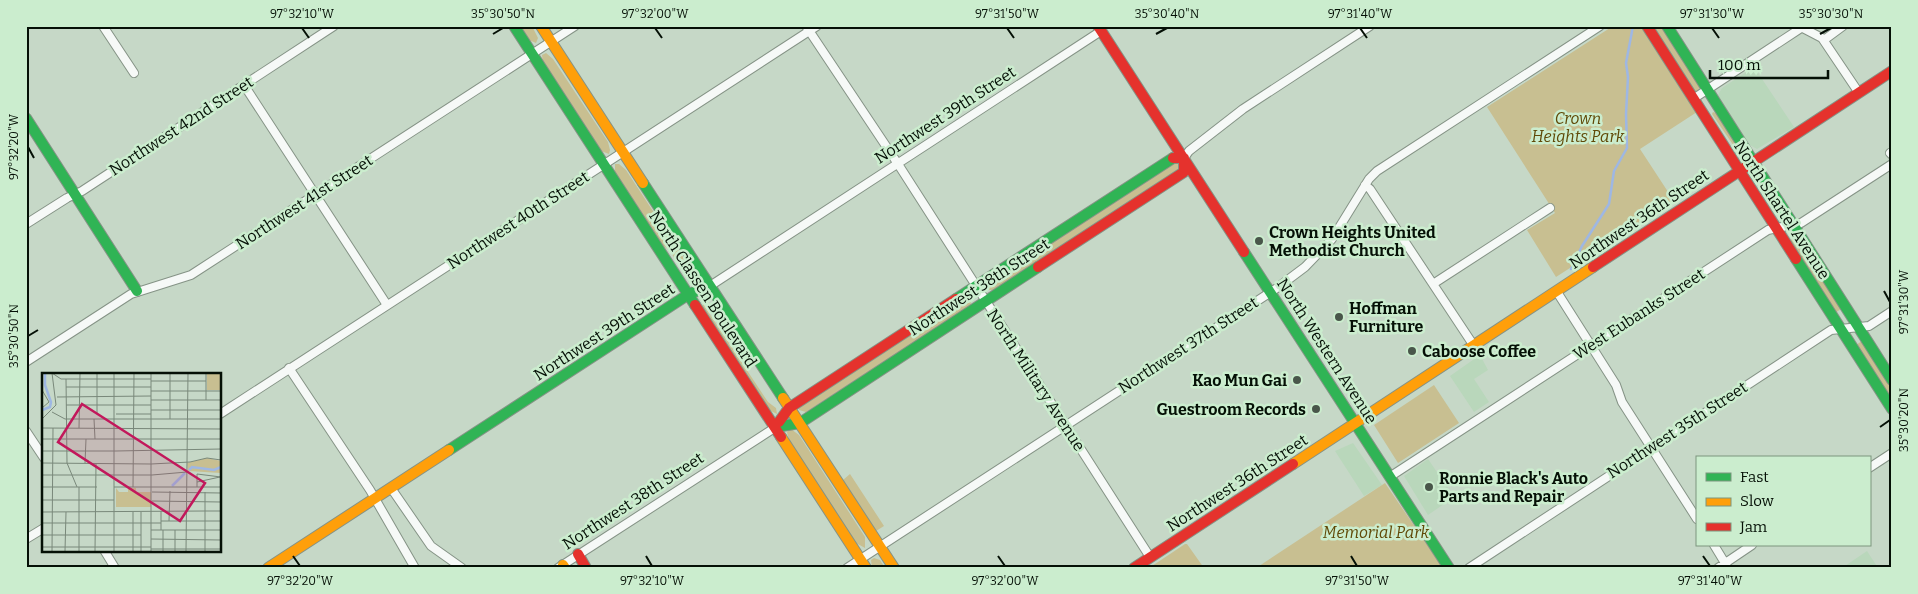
<svg xmlns="http://www.w3.org/2000/svg" width="1918" height="594" viewBox="0 0 1918 594" font-family="Bitter,serif">
<rect width="100%" height="100%" fill="#c6d8c7"/>
<path fill="#b9d7bb" d="M1754 67 1794 127 1757 149 1748 144 1718 95 1722 88Z
M1480 355 1488 370 1474 379 1489 402 1474 412 1450 376Z
M1353 443 1382 485 1364 496 1335 451Z
M1428 459 1454 497 1428 515 1404 476Z
M1867 551 1878 568H1842Z"/>
<path fill="#c8bf91" d="M520 26H532L538 38 536 43 529 40Z
M1613 26H1644L1697 112 1640 149 1674 201 1556 277 1527 230 1555 213 1487 107Z
M1652 26H1662L1700 86 1698 91H1694Z
M546 53 553 59 608 142 610 150 609 154 601 151 543 63 542 55Z
M1713 112 1716 113 1741 151 1740 155 1712 114Z
M1173 162 1180 163 1181 168 994 291 987 289V283Z
M615 164H619L626 170 693 272 691 277 686 276 670 251 661 244 615 174Z
M1796 237 1841 309 1835 313 1789 241Z
M967 296 972 299 970 306 806 412 799 410V406Z
M703 304 768 402 776 408 777 414 769 410 702 307Z
M1862 341 1892 386V403L1856 345Z
M1434 385 1459 423 1398 463 1374 425Z
M791 429 799 435 865 537V548L856 543 789 440 787 432Z
M850 474 884 526 876 531 843 480Z
M1385 483 1443 568H1256L1382 485Z
M1187 544 1204 568H1149L1185 544Z
M874 558 880 560 885 568H872L871 560Z"/>
<g fill="none" stroke-linecap="round" stroke-linejoin="round">
<path stroke="#9eb7e3" stroke-width="2.5" d="M1571 269 1582 246 1609 204 1614 171 1627 148 1626 114 1628 77 1626 63 1633 26"/>
<defs>
<path id="street" d="M103 26 134 73
M806 26 898 164 1150 557
M1799 26 1822 38 1859 93
M1824 40 1843 26
M244 85 387 305
M1693 99 1801 28
M1890 153 1892 155
M1184 158 1189 151 1243 109 1370 26
M1365 185 1370 189 1474 346
M26 224 67 198 82 191 334 26
M1433 284 1550 208
M710 286 1101 31
M1557 292 1616 385 1622 402 1697 519
M26 362 131 294 191 275 575 26
M289 368 370 490 415 568
M220 414 817 26
M26 431 44 458
M1869 468 1892 453
M1391 476 1768 230 1801 223 1892 164
M391 488 431 546 462 568
M26 539 44 528
M1714 545 1728 568
M104 550 115 568
M558 568 776 427
M847 568 1277 288 1305 267 1332 239 1369 179 1377 171 1600 26
M1469 568 1831 330 1869 326 1892 311
M1718 568 1752 545"/>
<path id="fast" d="M514 26 695 305
M1667 26 1892 380
M26 118 137 291
M643 183 783 398
M1244 252 1449 568
M1796 259 1892 409
M956 299 1173 158
M779 422 776 427 800 423 1038 267
M449 450 689 294 710 286"/>
<path id="slow" d="M541 26 643 183
M783 398 894 568
M781 437 866 568
M1293 464 1593 267
M563 565 565 568
M268 568 449 450"/>
<path id="jam" d="M1098 26 1244 252
M1647 26 1796 259
M1038 267 1184 172V158H1173
M1593 267 1892 71
M695 305 781 437
M779 422 789 408 956 299
M578 554 586 568
M1134 568 1293 464"/>
</defs>
<use href="#street" stroke="#859386" stroke-width="10"/>
<use href="#fast" stroke="#859386" stroke-width="12"/>
<use href="#slow" stroke="#859386" stroke-width="12"/>
<use href="#jam" stroke="#859386" stroke-width="12"/>
<use href="#street" stroke="#f6f9f7" stroke-width="8"/>
<use href="#fast" stroke="#30b455" stroke-width="10"/>
<use href="#slow" stroke="#ff9f0a" stroke-width="10"/>
<use href="#jam" stroke="#e5322d" stroke-width="10"/>
</g>
<path fill="none" stroke="#051006" stroke-width="2" d="M302 28 309 38M655 28 662 38M1007 28 1014 38M1360 28 1367 38M1712 28 1719 38M493 34 503 28M1156 34 1167 28M1820 34 1831 28M28 147 34 158M1884 291 1890 302M28 336 38 330M1880 427 1890 420M293 556 300 566M646 556 652 566M998 556 1005 566M1351 556 1357 566M1703 556 1710 566"/>
<g fill="#49564a" stroke="#cbedce" stroke-width="2">
<circle cx="1259" cy="241" r="5"/>
<circle cx="1339" cy="317" r="5"/>
<circle cx="1412" cy="351" r="5"/>
<circle cx="1297" cy="380" r="5"/>
<circle cx="1316" cy="409" r="5"/>
<circle cx="1429" cy="487" r="5"/>
</g>
<g text-anchor="middle" dominant-baseline="central" stroke-width="5" stroke-linejoin="round" paint-order="stroke">
<g font-size="16" fill="#051006" stroke="#cbedce">
<text transform="translate(945 115) rotate(-33)">Northwest 39th Street</text>
<text transform="translate(181 126) rotate(-33)">Northwest 42nd Street</text>
<text transform="translate(304 202) rotate(-33)">Northwest 41st Street</text>
<text transform="translate(1782 210) rotate(57)">North Shartel Avenue</text>
<text transform="translate(1639 219) rotate(-34)">Northwest 36th Street</text>
<text transform="translate(518 220) rotate(-33)">Northwest 40th Street</text>
<text transform="translate(979 287) rotate(-33)">Northwest 38th Street</text>
<text transform="translate(703 289) rotate(57)">North Classen Boulevard</text>
<text transform="translate(1639 314) rotate(-33)">West Eubanks Street</text>
<text transform="translate(604 332) rotate(-33)">Northwest 39th Street</text>
<text transform="translate(1188 345) rotate(-33)">Northwest 37th Street</text>
<text transform="translate(1327 351) rotate(57)">North Western Avenue</text>
<text transform="translate(1036 380) rotate(57)">North Military Avenue</text>
<text transform="translate(1677 430) rotate(-33)">Northwest 35th Street</text>
<text transform="translate(1237 483) rotate(-33)">Northwest 36th Street</text>
<text transform="translate(633 501) rotate(-33)">Northwest 38th Street</text>
</g>
<g font-size="16" font-style="italic" fill="#604907" stroke="#cbedce">
<text x="1578" y="118">Crown<tspan x="1578" dy="18">Heights Park</tspan></text>
<text x="1376" y="532">Memorial Park</text>
</g>
<g font-size="16" font-weight="bold" fill="#051006" stroke="#cbedce" text-anchor="start">
<text x="1269" y="232">Crown Heights United<tspan x="1269" dy="18">Methodist Church</tspan></text>
<text x="1349" y="308">Hoffman<tspan x="1349" dy="18">Furniture</tspan></text>
<text x="1422" y="351">Caboose Coffee</text>
<text x="1287" y="380" text-anchor="end">Kao Mun Gai</text>
<text x="1306" y="409" text-anchor="end">Guestroom Records</text>
<text x="1439" y="478">Ronnie Black's Auto<tspan x="1439" dy="18">Parts and Repair</tspan></text>
</g>
</g>
<g transform="translate(42 373)">
<rect width="179" height="179" fill="#c6d8c7"/>
<path d="M165 0H179V17H165ZM165 85 179 88V100L146 98 145 90ZM74 115 77 119H86V115H94V119H109V134H74Z" fill="#c8bf91"/>
<path fill="none" stroke="#9eb7e3" stroke-width="2.5" d="M0 37 8 34 9 29 3 12V0M147 97 150 94 172 97 179 94M130 113 143 100"/>
<path fill="none" stroke="#79887a" stroke-width="1" d="M10 0 19 6H109M72 0V178M128 0V46M164 0V27M24 6 25 90 35 114M109 8H164M24 14H109M0 17 7 29 0 35M109 18H179M15 24 109 23M109 27H179M24 32H109M109 37H179M10 39 23 46H179M55 41V0M74 41H109M0 46 14 32 10 0M52 46 53 66M0 55 179 56M37 55 38 0M0 66H179M0 78H74M74 78 179 76M0 90 109 91 148 89 165 85 179 87M43 90 44 66M0 102H110L145 99M155 109 178 104M0 114H55M72 114H179M91 114 92 0M155 114V101L179 104M110 119 179 120M0 127H72M110 128 179 129M163 138H179M0 139 163 138M91 139V178M99 139V178M119 148H179M127 148 128 118M0 150H119M109 157H179M119 157V138M0 162H99M109 166 179 167M0 174H109M109 176H179M10 178 11 55M23 178 24 139M37 178V114M53 178 54 90M109 178V0M121 178V157M133 178V157M144 178 146 0M163 178V119"/>
<path fill="#c2185b" fill-opacity="0.15" stroke="#c2185b" stroke-width="2.5" d="M40 31 163 110 138 148 16 69Z"/>
<rect width="179" height="179" fill="none" stroke="#051006" stroke-width="2.5"/>
</g>
<rect width="1918" height="594" fill="none" stroke="#cbedce" stroke-width="55"/>
<rect x="1696" y="456" width="175" height="90" fill="#cbedce" stroke="#7c957e"/>
<rect x="1706" y="473" width="25" height="8" fill="#30b455" stroke="#7c957e"/>
<text x="1740" y="482" font-size="15" fill="#051006">Fast</text>
<rect x="1706" y="498" width="25" height="8" fill="#ff9f0a" stroke="#7c957e"/>
<text x="1740" y="506" font-size="15" fill="#051006">Slow</text>
<rect x="1706" y="523" width="25" height="8" fill="#e5322d" stroke="#7c957e"/>
<text x="1740" y="532" font-size="15" fill="#051006">Jam</text>
<path d="M1710 70v8h118v-8" fill="none" stroke="#051006" stroke-width="2.5"/>
<text x="1718" y="70" font-size="15" fill="#051006" stroke="#cbedce" stroke-width="4" paint-order="stroke">100 m</text>
<rect x="28" y="28" width="1862" height="538" fill="none" stroke="#051006" stroke-width="2"/>
<g font-size="12" text-anchor="middle" fill="#051006">
<text x="302" y="18">97°32'10"W</text>
<text x="503" y="18">35°30'50"N</text>
<text x="655" y="18">97°32'00"W</text>
<text x="1007" y="18">97°31'50"W</text>
<text x="1167" y="18">35°30'40"N</text>
<text x="1360" y="18">97°31'40"W</text>
<text x="1712" y="18">97°31'30"W</text>
<text x="1831" y="18">35°30'30"N</text>
<text transform="translate(14 147) rotate(-90)" y="4">97°32'20"W</text>
<text transform="translate(1904 302) rotate(-90)" y="4">97°31'30"W</text>
<text transform="translate(14 336) rotate(-90)" y="4">35°30'50"N</text>
<text transform="translate(1904 420) rotate(-90)" y="4">35°30'20"N</text>
<text x="300" y="585">97°32'20"W</text>
<text x="652" y="585">97°32'10"W</text>
<text x="1005" y="585">97°32'00"W</text>
<text x="1357" y="585">97°31'50"W</text>
<text x="1710" y="585">97°31'40"W</text>
</g>
</svg>
